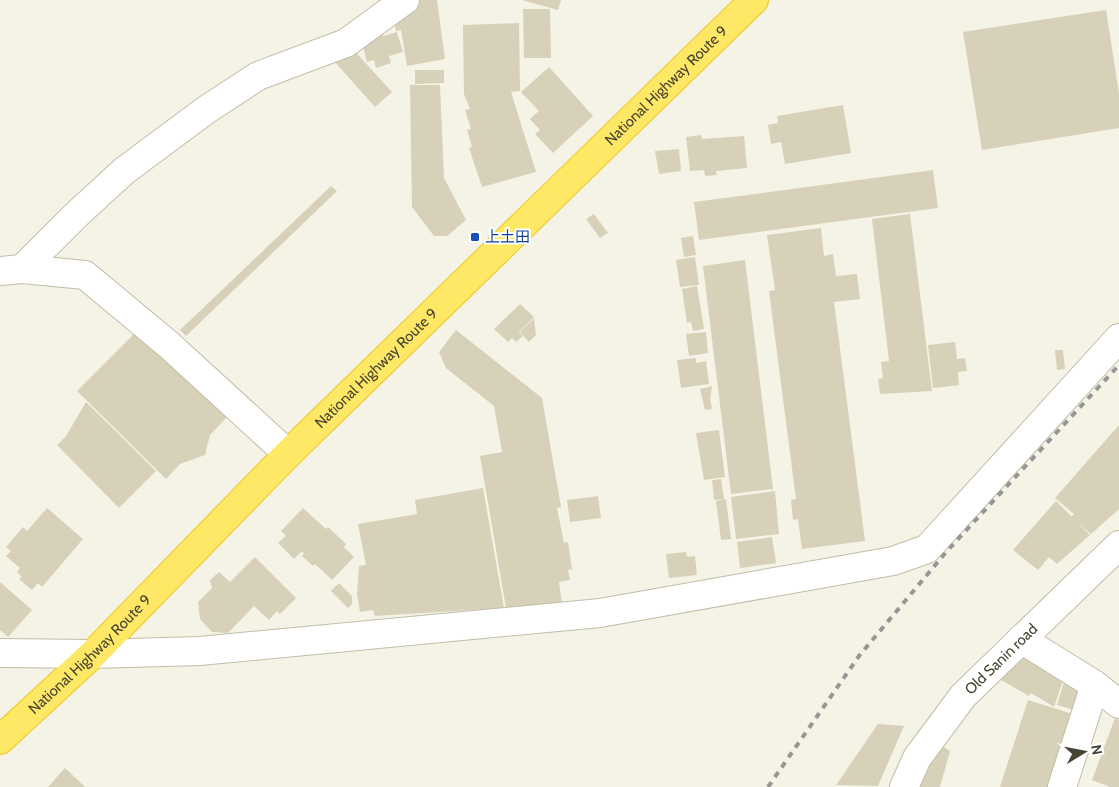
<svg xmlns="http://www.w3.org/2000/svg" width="1119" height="787" viewBox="0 0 1119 787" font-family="Cabin,'Noto Sans JP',sans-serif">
<rect width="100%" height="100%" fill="#f4f3e6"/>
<path fill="#d7d1ba" d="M410 0H437L445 59 407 66 401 30 396 31 394 20Z
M522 0H561L558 10Z
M523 9H550L551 58H524Z
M1106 10 1119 93V128L982 150 963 32Z
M519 23 520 91 511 92 536 172 482 187 469 148 472 147 467 130 471 129 465 110 470 109 464 94 463 25Z
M381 30 383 36 397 32 403 52 389 56 391 63 376 68 374 60 367 62 362 42Z
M350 46 392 92 375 107 334 61Z
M549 67 593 116 553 153 535 134 540 130 530 119 539 111 521 92Z
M415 70H444V83L415 84Z
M410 85H440L444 178 466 220 447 236H434L412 207Z
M843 105 851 153 785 164 781 142 771 144 768 125 778 123 777 116Z
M701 135 702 139 744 136 747 168 716 171 717 175 705 176 704 170 690 171 686 137Z
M679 149 681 171 659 174 655 151Z
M933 170 938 208 699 240 694 202Z
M331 186 337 191 186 336 180 330Z
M594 214 608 233 600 238 586 219Z
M910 214 932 391 880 394 878 379 883 378 881 362 889 361 872 219Z
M821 228 824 256 833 254 836 276 857 274 860 299 834 302 865 541 802 549 798 519 793 520 791 500 796 499 769 291 775 290 767 235Z
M693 236 696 255 684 257 681 238Z
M695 257 699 285 680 287 676 260Z
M745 260 773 489 731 494 703 266Z
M697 286 704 329 693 331 691 322 687 323 682 289Z
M520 304 534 317 519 332 523 336 516 342 512 338 508 342 494 329Z
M534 318 536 335 529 342 520 332Z
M140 328 228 416 210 435 205 455 180 464 166 479 77 391Z
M456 330 542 398 561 507 557 508 564 543 568 542 572 569 568 570 570 580 559 582 562 603 506 608 480 456 502 452 494 406 446 368 439 352Z
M706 332 708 353 689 356 686 334Z
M955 342 957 359 965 358 967 371 958 372 959 385 933 388 928 345Z
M1055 350H1063L1065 369 1057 370Z
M696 358V363L706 361 709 384 681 388 677 360Z
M712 386 710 399 712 409 705 410 700 389Z
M86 402 156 471 119 508 57 445 66 436Z
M1119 425V509L1091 534 1071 517 1074 514 1055 498Z
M719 430 725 477 704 480 696 433Z
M721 479 724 499 714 500 712 480Z
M483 488 504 608 375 616 373 610 360 612 357 594 359 566 366 565 358 524 417 514 415 500Z
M775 491 779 534 736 539 731 497Z
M598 496 601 518 570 522 567 500Z
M726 499 731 539 721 540 716 501Z
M1056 501 1090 535 1057 564 1049 557 1038 570 1013 550Z
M47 508 83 539 42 587 38 583 32 590 19 579 22 577 17 572 20 568 6 556 11 551 6 547 23 527 27 531Z
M303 508 326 529 328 527 346 544 344 547 354 557 332 580 315 564 313 566 302 556 304 554 302 551 294 559 278 543 286 536 281 531Z
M772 537 776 563 740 568 737 542Z
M686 552 687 557 695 556 697 575 669 578 666 554Z
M255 557 296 598 280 614 277 611 269 620 254 606 228 633 212 632 200 619 198 602 212 588 210 580 219 572 230 582Z
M0 582 32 610 8 637 0 630Z
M339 583 352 596V604L348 608 331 591Z
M1019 642 1065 675 1054 707 1031 693 1029 696 989 673Z
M1065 679 1078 683 1084 713 1057 705Z
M1028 700 1082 717 1060 787H1000Z
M1115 718 1119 720V787H1110L1092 780Z
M878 724 904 726 878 786 836 785Z
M937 743 950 751 940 787H910Z
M65 768 85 787H48Z"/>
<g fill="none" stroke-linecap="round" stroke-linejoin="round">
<defs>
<g id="minor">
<path d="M22 269 75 216 124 171 206 110 258 76 346 43 405 0"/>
<path d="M0 271 22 269 85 275 169 345 288 454"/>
<path d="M1021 639 1095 685 1119 704"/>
<path d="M0 653 93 654 200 651 600 613 893 561 927 549 1119 338"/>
<path id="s1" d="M904 787 917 758 963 696 1119 545"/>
<path d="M1062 787 1095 685"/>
</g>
<g id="highway">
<path id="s2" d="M0 740 93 654 288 454 754 0"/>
</g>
</defs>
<use href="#minor" stroke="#c1bda7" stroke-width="30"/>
<use href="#highway" stroke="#ebc829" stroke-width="30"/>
<use href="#minor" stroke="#fff" stroke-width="28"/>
<use href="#highway" stroke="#ffe866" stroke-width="28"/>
<path stroke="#969696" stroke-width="4" stroke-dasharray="6 6" stroke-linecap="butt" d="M768 787 859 656 947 551 1119 365"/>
</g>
<rect fill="#1a4fb4" stroke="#fff" stroke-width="2" x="470" y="232" width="10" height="10" rx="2.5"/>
<g text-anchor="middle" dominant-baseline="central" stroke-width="4" stroke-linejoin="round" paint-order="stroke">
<g font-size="15" fill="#484434" stroke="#fff">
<text stroke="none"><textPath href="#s2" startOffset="934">National Highway Route 9</textPath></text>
<text stroke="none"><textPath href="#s2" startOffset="529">National Highway Route 9</textPath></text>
<text stroke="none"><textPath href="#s2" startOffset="124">National Highway Route 9</textPath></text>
<text stroke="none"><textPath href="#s1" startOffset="162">Old Sanin road</textPath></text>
</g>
<g font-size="15" fill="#164399" stroke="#fff" text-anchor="start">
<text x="485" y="237">上土田</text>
</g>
</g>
<g transform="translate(1084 752) rotate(80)" stroke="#ffffff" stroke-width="4" paint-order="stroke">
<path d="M0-4L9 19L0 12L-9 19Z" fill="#484434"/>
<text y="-8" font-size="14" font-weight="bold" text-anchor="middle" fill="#484434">N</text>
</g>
</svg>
